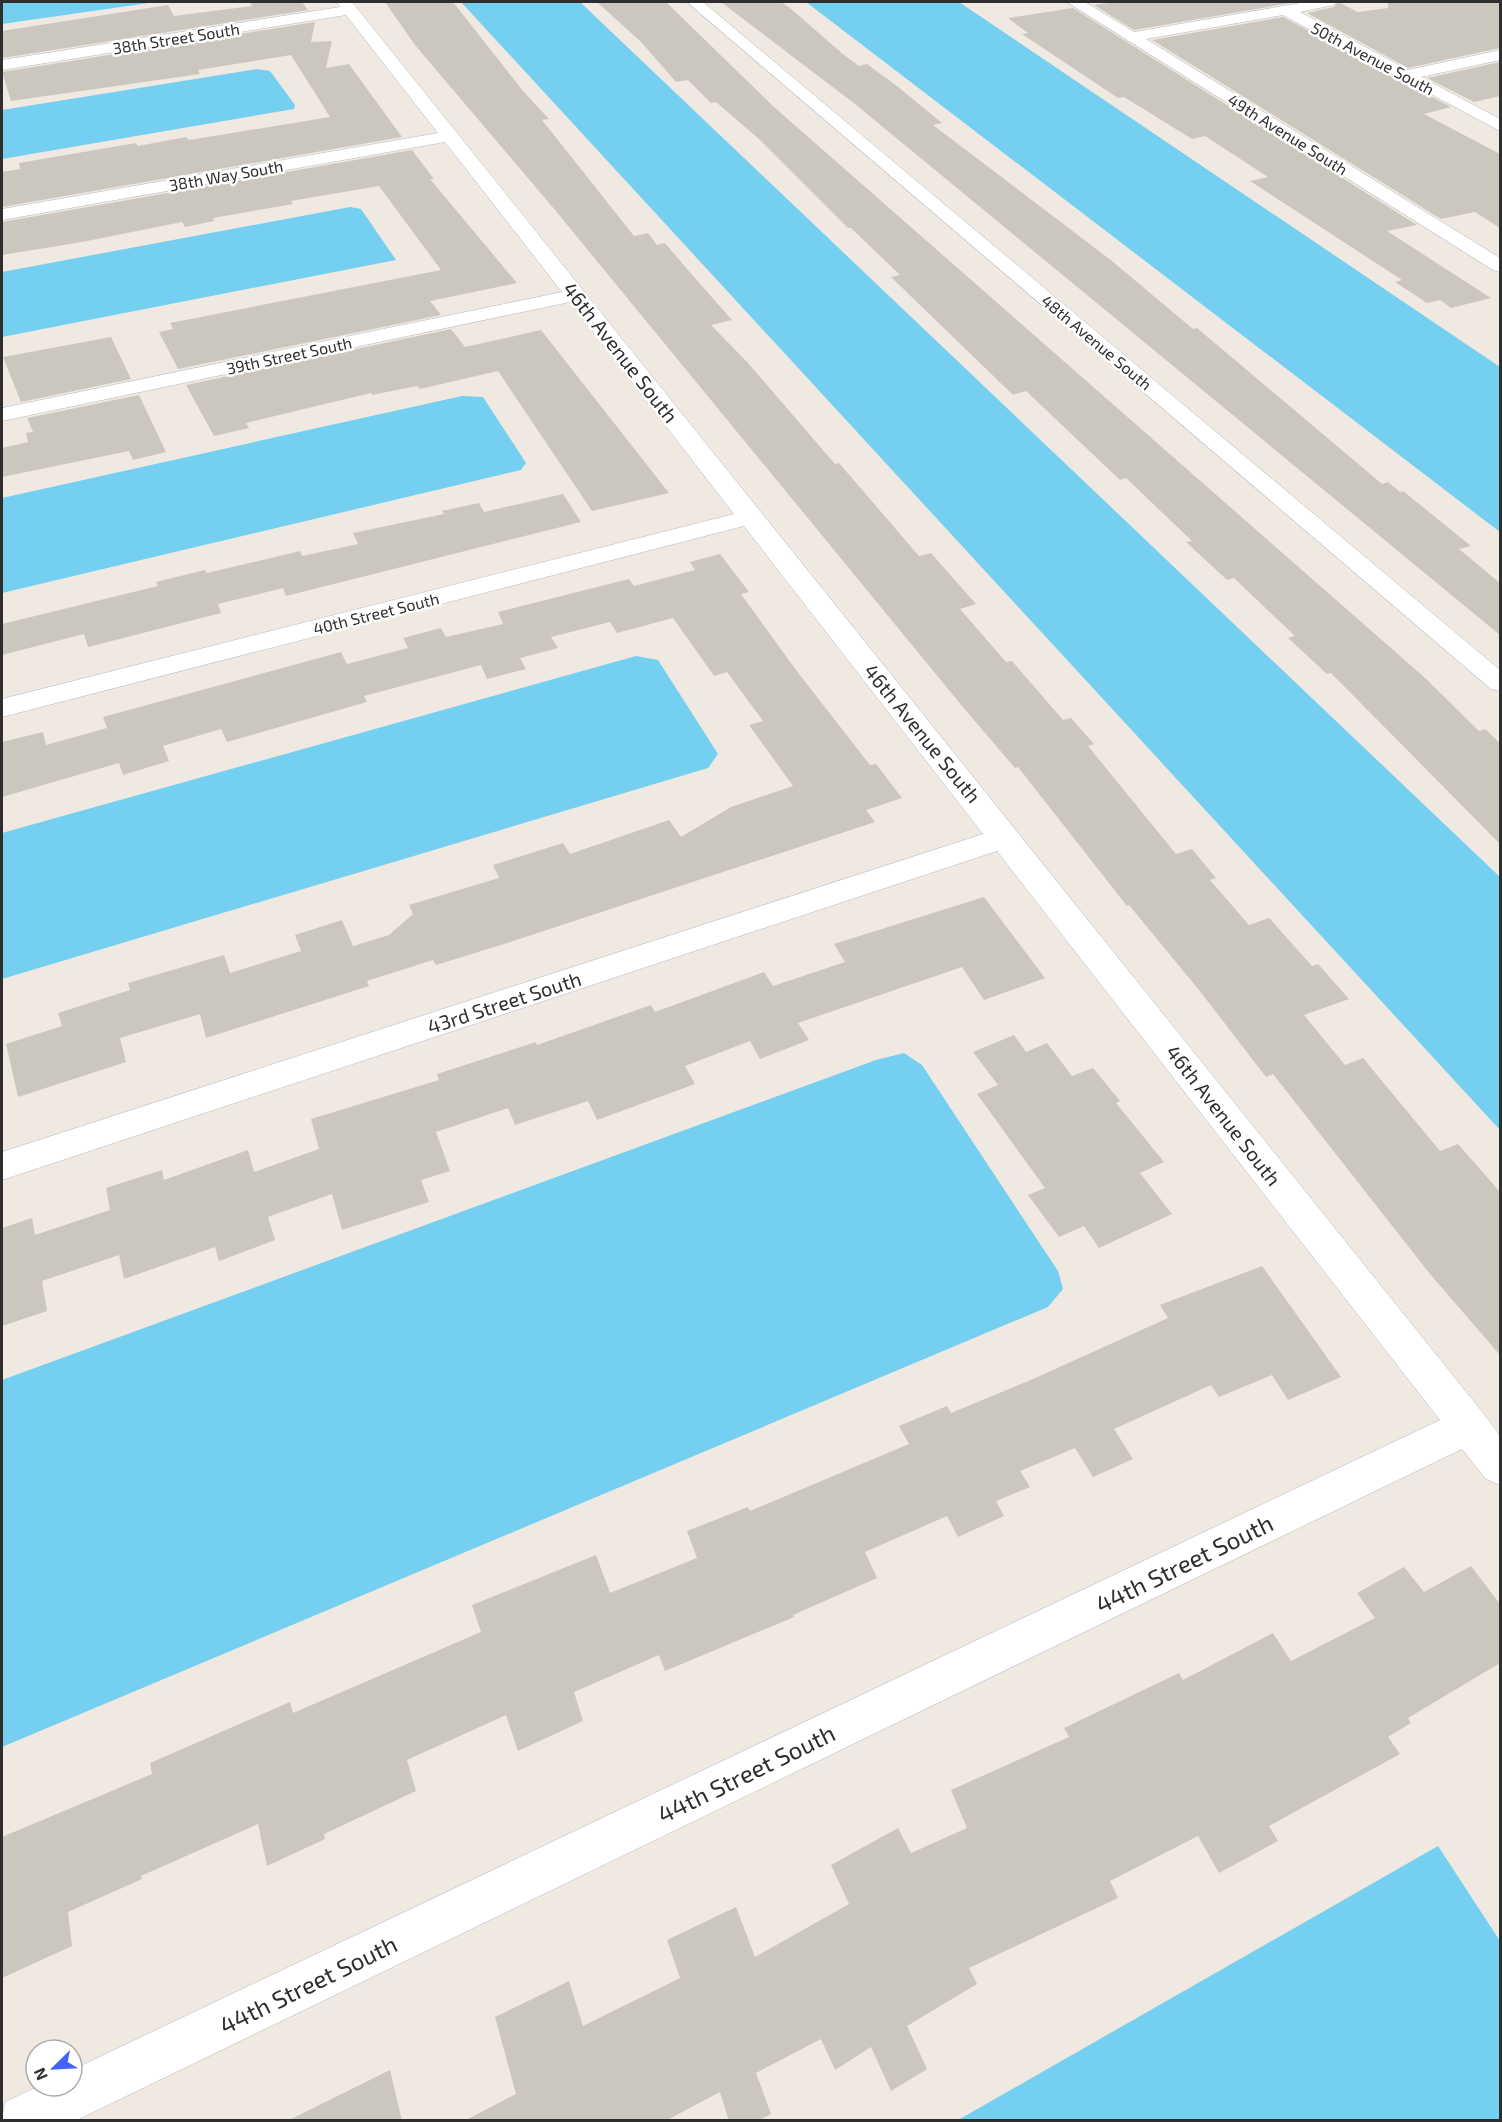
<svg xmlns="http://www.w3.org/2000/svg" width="1502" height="2122" viewBox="0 0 1502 2122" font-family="'Exo 2',sans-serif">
<rect width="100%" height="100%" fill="#efe9e1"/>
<path fill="#75cff0" d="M2 2H156L2 24Z
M461 2H580L1500 877V1130Z
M806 2H959L1500 367V532Z
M257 69 270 71 295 105 294 109 2 159V110Z
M350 207 361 209 396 260 2 337V272Z
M462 396 483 397 526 463 521 470 2 593V498Z
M636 656 658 660 718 754 708 768 2 979V833Z
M904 1053 922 1065 1058 1271 1063 1289 1048 1307 2 1747V1380L876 1060Z
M1438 1846 1500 1941V2120H958Z"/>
<path fill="#cbc7bf" d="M250 2H302L308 10 2 58V31L168 5 174 16 252 6Z
M385 2H453L523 91 549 119 542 120 634 236 648 233 657 245 665 243 687 269 732 320 711 325 748 363 835 464 839 463 919 556 931 553 976 604 960 609 1006 662 1012 661 1063 720 1071 718 1094 744 1088 746 1176 854 1192 849 1216 878 1210 880 1249 925 1269 918 1312 966 1318 964 1349 999 1304 1015 1345 1065 1363 1058 1440 1151 1458 1144 1500 1192V1355L1430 1274 1273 1074 1266 1077 1199 990 1129 905 1127 906 1018 767 1015 768 962 706 555 210 415 45Z
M597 2H666L774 107 1424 677 1479 731 1485 729 1500 743V844L1331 673 1327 674 1288 638 1295 636 1234 578 1227 580 1186 542 1192 541 1126 478 1120 480 1026 391 1013 395 891 277 900 275 851 228H848L759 139 716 102 711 103 688 80 676 82 641 42Z
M721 2H781L790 8 844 55 859 66 867 64 897 86 942 123 933 125 1112 261 1193 329 1197 328 1382 484 1388 482 1400 492 1403 491 1471 546 1459 549 1500 583V635L855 104Z
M1115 2H1296L1134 30 1094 5Z
M1338 2 1358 12 1388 8V2H1500V48L1408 68 1307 13 1334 7Z
M1073 8 1417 225 1387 231 1491 298 1451 308 1440 300 1427 303 1395 282 1402 280 1250 181 1268 177 1205 136 1192 139 1124 97 1118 98 1022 34 1028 33 1008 18Z
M1283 17 1451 107 1424 114 1500 154V228L1475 212 1441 219 1152 40Z
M315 22 311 42 332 41 326 68 349 64 402 137 2 207V172L20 169 19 163 136 143 138 146 186 137 189 140 330 117 291 55 198 70 200 74 11 101 2 72Z
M1500 62V96L1474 102 1427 78Z
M412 150 434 179H430L517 283 430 301 441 315 178 369 159 332 173 329 170 323 441 270 379 186 291 201 293 204 213 218 214 221 185 227 182 222 82 242 2 255V222Z
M451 329 465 347 541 330 669 493 592 511 498 371 420 389 417 386 372 395 371 393 246 423 249 428 214 436 186 385Z
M111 337 131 379 21 402 3 357Z
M139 395 166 452 133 460 129 451 2 477V448L28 442 26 433 33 432 27 418Z
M563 494 581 522 286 596 283 588 218 604 221 613 88 647 84 634 2 655V624L158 586 156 582 205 570 207 573 300 551 302 556 358 544 353 533 444 514 442 511 479 503 484 512Z
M720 554 749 592 741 594 796 670 870 765 876 764 902 798 866 810 875 822 504 944 436 965 433 960 367 981 369 986 206 1038 200 1014 120 1038 126 1062 18 1097 6 1044 62 1026 58 1013 130 990 128 983 224 955 230 973 301 951 295 935 342 920 353 946 389 935 413 914 409 905 499 878 493 865 563 843 570 854 669 820 681 837 731 807 793 786 749 725 763 721 727 672 714 676 673 618 617 633 610 622 551 637 558 648 520 658 526 669 487 679 481 665 364 696 367 702 227 742 221 729 163 746 169 761 123 775 119 763 2 797V742L43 732 46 745 107 728 103 717 341 652 347 664 408 648 403 638 441 628 446 637 503 624 498 612 629 579 634 586 695 570 690 562Z
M984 897 1045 978 984 1000 962 967 798 1023 809 1040 760 1059 750 1041 685 1066 695 1084 597 1120 588 1101 515 1125 508 1108 436 1132 450 1171 421 1180 429 1202 342 1230 332 1194 268 1217 275 1240 219 1261 215 1247 124 1279 119 1255 42 1281 47 1311 2 1326V1228L32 1218 35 1235 110 1210 106 1188 162 1170 164 1180 248 1150 254 1172 319 1149 311 1119 439 1080 437 1074 536 1042 537 1045 651 1005 655 1012 764 972 773 986 845 962 834 944Z
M1014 1035 1026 1052 1047 1043 1072 1076 1093 1068 1120 1101 1116 1103 1164 1162 1140 1173 1172 1214 1099 1248 1084 1226 1059 1237 1028 1195 1045 1188 977 1094 998 1085 973 1052Z
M1262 1266 1341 1377 1288 1400 1272 1375 1219 1397 1211 1385 1114 1429 1133 1459 1093 1477 1075 1448 1020 1471 1030 1487 996 1501 1004 1516 958 1537 947 1516 865 1552 877 1578 793 1615 794 1617 665 1671 659 1655 574 1692 583 1721 518 1751 506 1715 407 1760 416 1791 324 1834 325 1839 267 1866 258 1824 141 1876 142 1879 68 1912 72 1946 2 1978V1837L152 1774 150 1763 290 1702 293 1713 481 1632 472 1605 596 1555 610 1593 697 1558 687 1531 748 1507 750 1511 909 1444 899 1426 947 1406 951 1413 1033 1379 1168 1318 1160 1305Z
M1471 1566 1500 1604V1663L1408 1718 1411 1723 1388 1737 1400 1754 1269 1826 1278 1841 1219 1873 1198 1836 1110 1881 1118 1898 969 1968 977 1984 907 2026 927 2069 891 2091 871 2047 835 2070 821 2039 756 2073 771 2114 757 2121H729L720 2092 665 2121H464L516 2094 495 2017 569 1981 583 2026 680 1978 667 1940 736 1907 755 1957 849 1904 831 1865 898 1828 911 1853 967 1828 951 1790 1069 1737 1064 1728 1179 1673 1183 1680 1273 1633 1291 1661 1375 1618 1357 1593 1404 1567 1424 1592Z
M390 2070 402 2121H287Z"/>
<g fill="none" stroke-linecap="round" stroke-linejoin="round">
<defs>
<path id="minor" d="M337 2H352L1483 1413 1500 1436V1485L1486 1479 1462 1449 77 2120H2L5 2102 39 2086H72V2070L1440 1420 997 851 2 1180V1152L983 834 744 526 2 717V699L734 514 570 302 2 421V408L562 292 445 142 2 220V209L438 133 346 15 2 70V60L340 7Z
M687 2H703L1500 670V691L1491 689Z
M1067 2H1085L1134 32 1306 2H1336L1334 5 1300 12 1408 70 1500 50V60L1421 77 1500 119V131L1283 15 1146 39 1500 258V272L1493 270Z"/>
</defs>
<use href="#minor" stroke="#b4b7c1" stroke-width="1"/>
<use href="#minor" fill="#fff" fill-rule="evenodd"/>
</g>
<g text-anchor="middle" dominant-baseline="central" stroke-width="5" stroke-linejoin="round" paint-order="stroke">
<g font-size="16" fill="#2e2e2e" stroke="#fff">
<text transform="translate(176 38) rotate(-9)">38th Street South</text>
<text transform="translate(1373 58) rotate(28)">50th Avenue South</text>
<text transform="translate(1288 134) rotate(32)">49th Avenue South</text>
<text transform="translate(226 175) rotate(-10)">38th Way South</text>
<text transform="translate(1097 342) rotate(40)">48th Avenue South</text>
<text transform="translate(289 355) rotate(-12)">39th Street South</text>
<text transform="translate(376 613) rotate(-14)">40th Street South</text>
</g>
<g font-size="20" fill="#2e2e2e" stroke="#fff">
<text transform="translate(621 352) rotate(52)">46th Avenue South</text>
<text transform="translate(923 733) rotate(51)">46th Avenue South</text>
<text transform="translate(504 1002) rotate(-18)">43rd Street South</text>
<text transform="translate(1224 1115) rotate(52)">46th Avenue South</text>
</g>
<g font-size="24" fill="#2e2e2e" stroke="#fff">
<text transform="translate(1184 1563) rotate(-26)">44th Street South</text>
<text transform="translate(746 1773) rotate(-26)">44th Street South</text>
<text transform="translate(308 1984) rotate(-26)">44th Street South</text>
</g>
</g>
<rect width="1502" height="2122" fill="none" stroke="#2e2e2e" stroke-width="6"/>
<g transform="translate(54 2068) rotate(246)"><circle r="28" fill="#ffffff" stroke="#ababab" stroke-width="1.5"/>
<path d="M0-4.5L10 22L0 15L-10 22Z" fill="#4264fb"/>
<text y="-9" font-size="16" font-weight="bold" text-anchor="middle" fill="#2e2e2e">N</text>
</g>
</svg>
